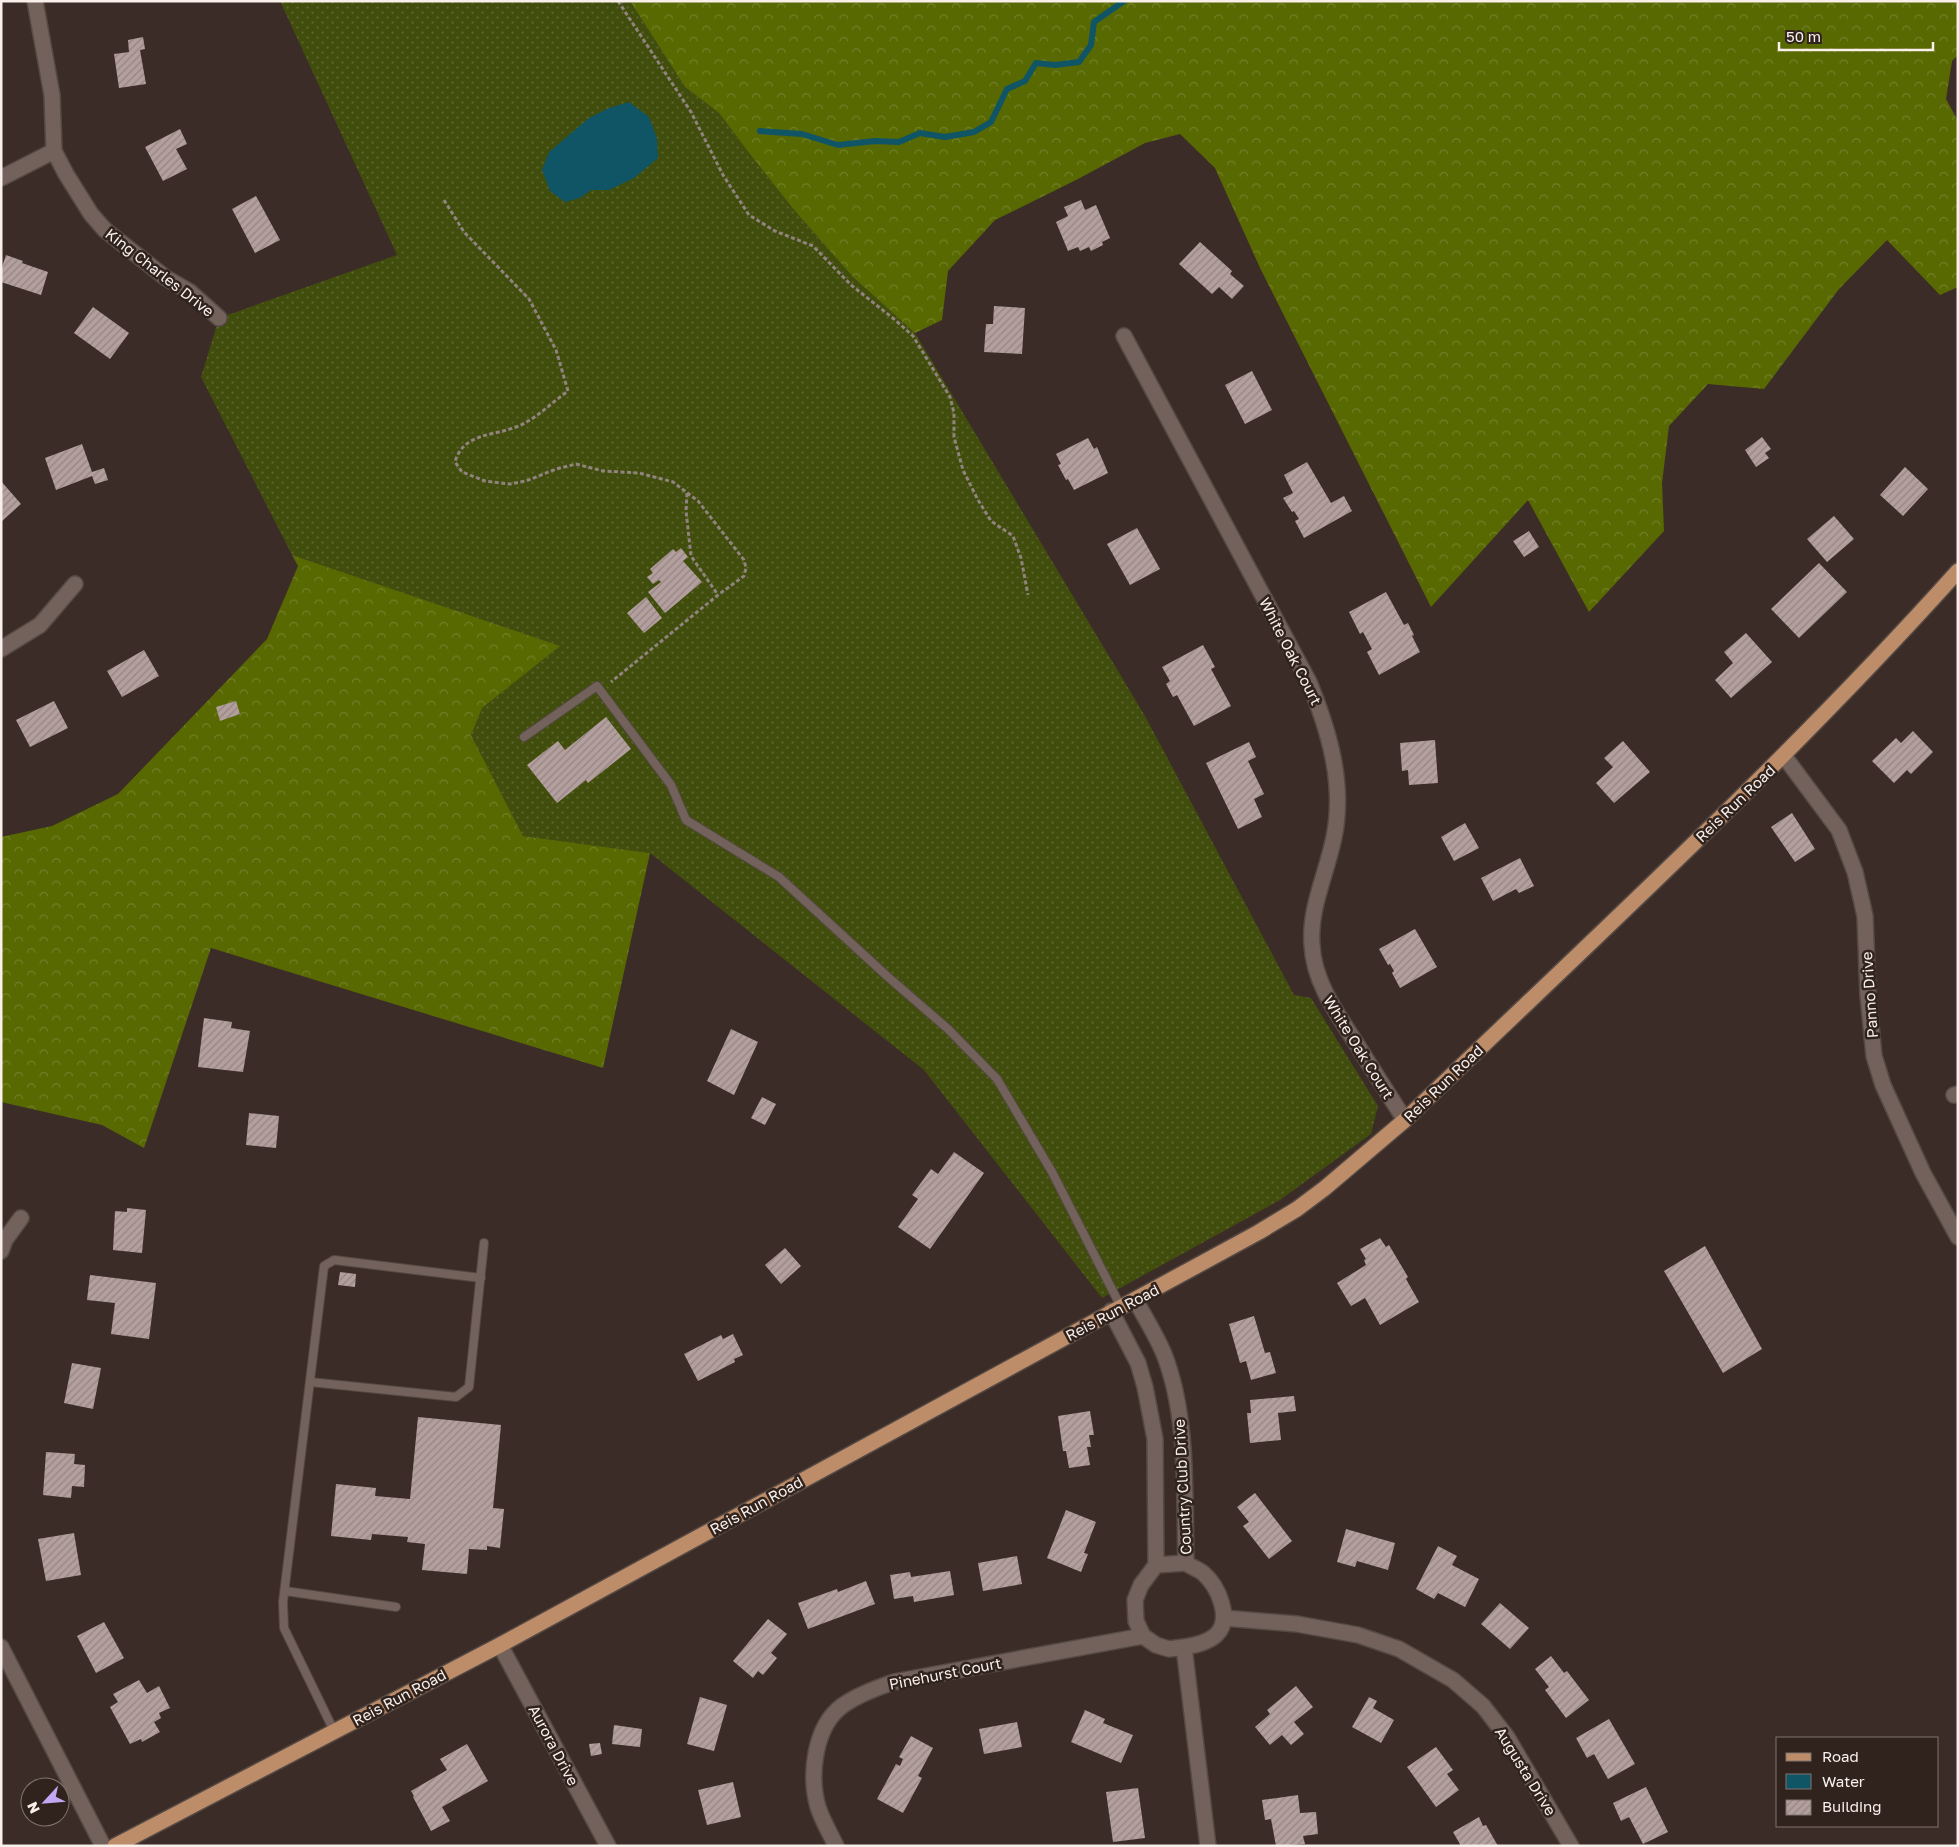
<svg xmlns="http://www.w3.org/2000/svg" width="1959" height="1847" viewBox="0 0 1959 1847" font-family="'Golos Text',sans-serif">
<defs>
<pattern id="grass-dots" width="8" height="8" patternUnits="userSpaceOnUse" patternTransform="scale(1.25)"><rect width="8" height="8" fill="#414d0c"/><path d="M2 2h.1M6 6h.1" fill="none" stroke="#5d6730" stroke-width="1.8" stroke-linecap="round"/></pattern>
<pattern id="forest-crowns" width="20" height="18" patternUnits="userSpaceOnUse" patternTransform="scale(1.25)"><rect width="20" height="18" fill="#586902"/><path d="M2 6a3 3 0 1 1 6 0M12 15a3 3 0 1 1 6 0" fill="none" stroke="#717f27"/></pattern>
<pattern id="building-hatch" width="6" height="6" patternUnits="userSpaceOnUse" patternTransform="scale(1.25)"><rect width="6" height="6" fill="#b39f9d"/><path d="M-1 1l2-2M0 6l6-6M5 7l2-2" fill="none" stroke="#948583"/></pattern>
</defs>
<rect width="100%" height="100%" fill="#3b2c27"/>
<path fill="url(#grass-dots)" d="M280 1H630L685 87 719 113 746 149 794 210 853 277 915 333 1145 716 1294 995 1311 998 1378 1106 1371 1134 1280 1200 1102 1298 924 1070 650 853 523 836 471 735 481 708 559 646 292 555 201 377 219 318 397 255Z"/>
<path fill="url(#forest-crowns)" d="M630 1H1958V55L1952 61 1946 99 1958 121V287L1940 295 1887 240 1839 289 1764 389 1708 384 1669 426 1662 483 1664 531 1589 612 1528 500 1431 607 1261 270 1215 168 1180 134 1145 143 1078 179 995 220 948 271 942 320 915 333 853 277 794 210 746 149 719 113 685 87Z
M292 555 560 646 482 708 471 735 523 836 650 853 603 1068 211 948 144 1148 102 1125 1 1102V837L52 826 118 794 267 639 298 566Z"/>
<path fill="#105566" d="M629 102 649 117 657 138 658 158 634 178 609 190H591L580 198 565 202 550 191 542 170 549 152 589 118 609 108Z"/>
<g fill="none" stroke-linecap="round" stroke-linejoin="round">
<path stroke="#105566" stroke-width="6" d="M760 131 802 134 838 145 875 141 899 142 920 133 945 137 974 132 991 122 1007 89 1025 81 1036 63 1055 65 1079 62 1091 45 1094 22 1124 1"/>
</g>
<path fill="url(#building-hatch)" d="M143 37 145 49 140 50 146 84 119 88 114 54 129 52 128 40Z
M180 129 187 144 176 149 187 169 163 181 145 147Z
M256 196 280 240 255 253 232 209Z
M1081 200 1085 210 1096 205 1110 238 1102 242 1103 245 1091 251 1089 247 1080 251 1078 247 1068 251 1056 222 1068 216 1064 207Z
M1200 242 1232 271 1230 274 1244 286 1232 299 1219 287 1212 294 1179 264Z
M6 255 23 261 22 263 48 272 41 295 1 282V270Z
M994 306 1025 308 1022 354 984 352 986 324H993Z
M93 307 129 333 110 359 74 333Z
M1252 371 1272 410 1245 424 1225 385Z
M1762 437 1771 449 1765 453 1769 458 1756 467 1745 450Z
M1088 438 1094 449 1097 447 1108 473 1074 490 1068 479 1066 480 1058 465 1061 464 1056 454Z
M82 444 92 472 104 468 108 480 95 484 92 476 56 490 45 458Z
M1307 462 1331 503 1344 496 1352 511 1304 538 1295 521 1299 519 1294 511 1292 512 1283 498 1293 493 1284 475Z
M1905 467 1928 489 1903 516 1880 495Z
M1 481 21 504 1 522Z
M1834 516 1854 539 1827 562 1807 539Z
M1137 528 1160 569 1130 585 1107 544Z
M1529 531 1539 547 1524 557 1513 541Z
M681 548 688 557 683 561 702 582 665 613 648 592 661 582 659 580 653 584 647 577 653 573 650 569 673 549 676 552Z
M1819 563 1847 592 1799 638 1771 609Z
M1386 592 1404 625 1408 623 1414 635 1412 636 1420 652 1379 675 1367 652 1372 649 1363 632 1360 634 1349 612Z
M646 597 662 618 644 633 627 613Z
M1746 633 1772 662 1731 698 1715 680 1733 663 1724 652Z
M1203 645 1215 667 1211 669 1231 706 1194 726 1177 695 1173 697 1166 684 1170 681 1162 667Z
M144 650 159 676 122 697 107 671Z
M54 701 68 728 30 747 16 720Z
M236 701 240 714 220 721 216 707Z
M606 717 631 749 588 783 586 780 557 803 527 765 558 741 565 750Z
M1913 731 1933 752 1911 774 1907 770 1894 783 1872 761 1896 738 1901 743Z
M1435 740 1438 783 1409 785 1408 770 1402 771 1400 743Z
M1623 741 1650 772 1614 803 1596 783 1613 767 1604 758Z
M1249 742 1256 757 1248 761 1264 794 1254 799 1262 817 1238 829 1206 763Z
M1792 813 1815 849 1795 862 1771 827Z
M1465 823 1479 848 1454 861 1441 837Z
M1520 858 1534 886 1519 893 1516 889 1493 901 1481 878Z
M1415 929 1437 967 1400 988 1392 973 1394 971 1390 964 1388 965 1379 949Z
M204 1018 232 1022 231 1028 250 1031 243 1072 198 1067Z
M731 1029 758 1042 734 1095 707 1081Z
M762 1097 776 1104 765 1125 751 1118Z
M249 1113 279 1116 276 1148 246 1145Z
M954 1152 984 1173 930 1249 898 1227 918 1199 912 1195 931 1169 938 1174Z
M127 1208 146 1210 142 1253 113 1250 115 1211 127 1212Z
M1380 1238 1386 1247 1389 1245 1408 1277 1406 1279 1419 1302 1380 1325 1365 1298 1351 1306 1337 1283 1366 1265 1364 1260 1366 1259 1360 1249Z
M1705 1246 1762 1349 1723 1373 1664 1271Z
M785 1248 801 1266 781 1284 765 1265Z
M340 1272 356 1274 355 1287 338 1285Z
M90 1275 156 1283 149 1339 111 1334 115 1303 87 1300Z
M1254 1316 1265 1353 1270 1352 1276 1373 1251 1380 1246 1361 1240 1363 1229 1324Z
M733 1334 743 1355 734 1359 735 1362 698 1381 684 1354 721 1335 723 1339Z
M72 1363 101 1368 93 1409 64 1403Z
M1294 1396 1296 1411 1278 1413 1281 1440 1250 1443 1247 1413H1251L1250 1400Z
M1090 1411 1094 1435H1089L1091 1447H1087L1090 1465 1069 1468 1066 1451H1063L1058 1416Z
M418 1417 501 1425 493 1508 504 1509 500 1548 487 1546V1550L469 1549 467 1574 422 1570 425 1544 407 1542 408 1537 372 1534 371 1540 331 1536 336 1484 376 1488 375 1496 410 1499Z
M46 1452 75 1454 74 1464 85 1465 84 1487 72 1486 71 1498 43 1495Z
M1255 1493 1292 1541 1269 1559 1243 1526 1249 1522 1237 1507Z
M1066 1510 1096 1522 1084 1553 1088 1554 1081 1572 1047 1558Z
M1346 1529 1395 1543 1388 1570 1357 1561 1355 1567 1337 1562Z
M74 1533 81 1575 46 1581 38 1539Z
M1438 1546 1457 1556 1452 1565 1479 1579 1465 1607 1438 1593 1434 1599 1416 1589Z
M1017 1556 1022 1584 983 1591 978 1563Z
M950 1571 954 1595 914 1602 913 1596 894 1599 890 1575 910 1572 911 1577Z
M866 1581 875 1604 808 1629 798 1603 837 1589 838 1592Z
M1500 1603 1529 1628 1510 1649 1481 1624Z
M768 1619 787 1634 771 1653 777 1658 763 1675 758 1671 753 1678 733 1661Z
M104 1622 124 1658 96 1673 77 1636Z
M1551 1656 1564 1673 1567 1671 1589 1700 1566 1718 1545 1690 1549 1687 1535 1669Z
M139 1680 147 1693 159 1686 170 1708 159 1713 161 1718 154 1722 160 1732 142 1742 141 1739 130 1744 110 1707 118 1702 113 1694Z
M1296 1686 1313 1707 1294 1722 1304 1734 1291 1745 1282 1735 1270 1745 1255 1727 1270 1714 1267 1710Z
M700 1697 727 1705 714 1751 687 1744Z
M1369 1697 1377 1701 1373 1708 1394 1720 1381 1743 1352 1727Z
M1085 1710 1105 1719 1103 1723 1133 1735 1121 1763 1071 1742Z
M1609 1719 1635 1764 1608 1779 1594 1754 1587 1758 1576 1738Z
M1017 1722 1022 1747 984 1754 979 1729Z
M614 1725 642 1729 640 1747 612 1744Z
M911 1736 933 1748 918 1776 922 1778 903 1813 877 1799 896 1764 900 1766 903 1759 899 1757Z
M600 1743 602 1754 591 1756 589 1744Z
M467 1744 488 1781 442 1807 450 1821 431 1831 413 1797 414 1796 411 1791 447 1770 440 1759Z
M1436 1747 1453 1770 1447 1774 1459 1790 1436 1807 1407 1767Z
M733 1782 741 1817 707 1825 698 1790Z
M1646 1787 1668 1832 1643 1844 1629 1817 1621 1821 1613 1803Z
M1138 1788 1145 1838 1113 1842 1106 1792Z
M1298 1795 1300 1813 1316 1812 1318 1834 1303 1836 1305 1844 1276 1846 1271 1819 1265 1820 1262 1800Z
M1479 1817 1483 1826 1486 1825 1498 1846H1461L1453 1832Z"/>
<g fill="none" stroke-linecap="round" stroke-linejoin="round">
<defs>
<path id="lane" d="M524 737 597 686 671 785 686 820 779 877 888 977 948 1029 997 1079 1052 1172 1121 1307
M310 1382 456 1397 469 1387 484 1243
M285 1591 396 1607
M334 1731 284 1628 283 1602 324 1266 334 1260 481 1278"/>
<path id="street" d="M35 1 52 95 54 151 66 174 91 214 105 230 166 278 190 292 219 318
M1 178 54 151
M1124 336 1309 682C1329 731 1345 784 1334 837 1327 873 1309 908 1312 945 1314 983 1337 1013 1356 1043 1372 1069 1389 1095 1405 1120
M1 649 40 625 75 584
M1784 756 1839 830 1855 872 1865 916 1868 995 1874 1056 1883 1085 1923 1173 1958 1237
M1954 1095 1958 1094
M1 1251 5 1240 21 1218
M1135 1300C1145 1317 1156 1335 1164 1354 1189 1418 1184 1496 1186 1563 1191 1567 1198 1569 1203 1573 1218 1586 1233 1619 1216 1635 1207 1643 1195 1645 1184 1647
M1111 1311 1138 1363 1145 1387 1155 1439 1156 1565 1141 1585 1135 1600 1136 1621 1143 1636 1156 1645 1169 1649 1184 1647 1208 1846
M1156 1565 1186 1563
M1224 1618 1297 1624 1358 1635 1399 1649 1453 1680 1483 1706 1507 1737 1571 1846
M500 1645 608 1846
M1 1647 103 1846
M836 1846C830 1833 822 1820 818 1807 809 1776 814 1727 842 1706 857 1695 876 1688 894 1682L1143 1636"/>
<path id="primary" d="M115 1846 500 1645 1259 1232 1297 1209 1325 1188 1405 1120C1592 940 1784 765 1958 571"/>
</defs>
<use href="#lane" stroke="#554944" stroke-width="10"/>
<use href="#street" stroke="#554944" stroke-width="18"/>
<use href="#primary" stroke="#554944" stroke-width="18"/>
<path stroke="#918480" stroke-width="3" stroke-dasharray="4 2.5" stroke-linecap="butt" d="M618 1 691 112 723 175 749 215 775 231 813 246 851 285 894 319 913 336 950 397 954 413V437L963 470 978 500 991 521 1013 536 1021 558 1028 595
M444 200 464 232 529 299 556 350 568 391C551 403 535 420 516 427 493 436 463 433 455 462L462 472 485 481 510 484 526 481 556 469 576 464 603 471 639 473 673 482 698 501 744 560 746 568 744 576 718 595 611 682
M687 493 686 511 691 556 718 595"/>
<use href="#lane" stroke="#72625b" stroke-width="8"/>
<use href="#street" stroke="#72625b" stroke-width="15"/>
<use href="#primary" stroke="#bd8c69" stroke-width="15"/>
</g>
<g text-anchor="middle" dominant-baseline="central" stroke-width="5" stroke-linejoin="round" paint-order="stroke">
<g font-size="15" fill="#f9efeb" stroke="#30231d">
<text transform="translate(160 272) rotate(38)">King Charles Drive</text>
<text transform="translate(1291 651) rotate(63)">White Oak Court</text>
<text transform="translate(1735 803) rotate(-44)">Reis Run Road</text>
<text transform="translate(1869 995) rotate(-94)">Panno Drive</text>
<text transform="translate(1359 1047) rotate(58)">White Oak Court</text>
<text transform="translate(1443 1083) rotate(-44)">Reis Run Road</text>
<text transform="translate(1112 1312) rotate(-28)">Reis Run Road</text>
<text transform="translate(1182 1487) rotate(-93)">Country Club Drive</text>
<text transform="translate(756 1505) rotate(-29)">Reis Run Road</text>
<text transform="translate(945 1673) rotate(-11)">Pinehurst Court</text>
<text transform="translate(399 1697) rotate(-28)">Reis Run Road</text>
<text transform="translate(554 1745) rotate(62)">Aurora Drive</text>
<text transform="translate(1526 1771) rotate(58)">Augusta Drive</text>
</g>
</g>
<rect width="1959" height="1847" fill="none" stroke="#f9efeb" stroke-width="5"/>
<rect x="1776" y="1737" width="162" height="90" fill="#30231d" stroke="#80756f"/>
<rect x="1786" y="1753" width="25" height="8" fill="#bd8c69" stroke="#80756f"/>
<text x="1822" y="1762" font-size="15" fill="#f9efeb">Road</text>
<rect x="1786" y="1774" width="25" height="15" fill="#105566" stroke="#80756f"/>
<text x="1822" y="1787" font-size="15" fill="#f9efeb">Water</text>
<rect x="1786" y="1800" width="25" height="15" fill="url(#building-hatch)" stroke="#80756f"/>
<text x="1822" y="1812" font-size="15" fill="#f9efeb">Building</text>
<g transform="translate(45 1802) rotate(244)"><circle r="24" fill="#30231d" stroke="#80756f"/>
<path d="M0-4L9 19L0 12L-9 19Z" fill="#c3a7f2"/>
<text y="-8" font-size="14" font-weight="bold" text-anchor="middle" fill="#f9efeb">N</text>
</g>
<path d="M1779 42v8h154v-8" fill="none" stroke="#f9efeb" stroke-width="2.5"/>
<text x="1786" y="42" font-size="15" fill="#f9efeb" stroke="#30231d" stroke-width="4" paint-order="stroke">50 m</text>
</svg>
